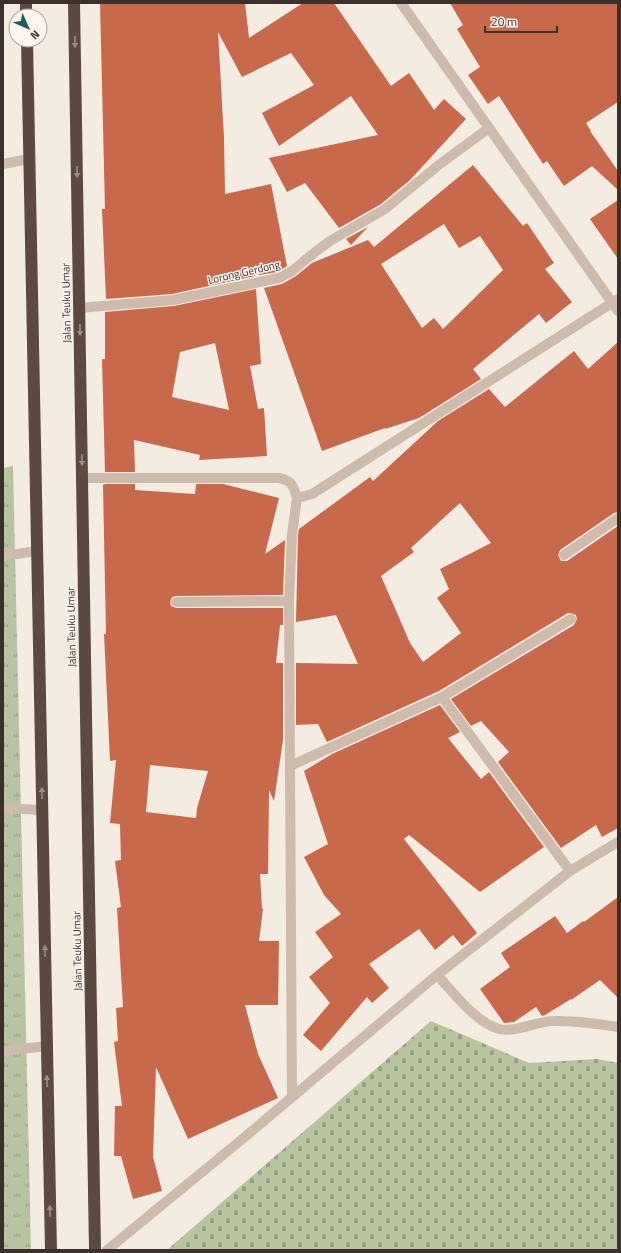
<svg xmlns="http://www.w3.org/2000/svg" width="621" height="1253" viewBox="0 0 621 1253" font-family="'Titillium Web',sans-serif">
<defs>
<pattern id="cemetery-stones" width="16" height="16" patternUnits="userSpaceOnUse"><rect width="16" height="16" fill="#b8c4a0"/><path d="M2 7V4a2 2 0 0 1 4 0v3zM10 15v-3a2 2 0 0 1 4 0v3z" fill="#97a083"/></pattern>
<pattern id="park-tufts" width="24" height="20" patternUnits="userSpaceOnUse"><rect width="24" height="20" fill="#b8c4a0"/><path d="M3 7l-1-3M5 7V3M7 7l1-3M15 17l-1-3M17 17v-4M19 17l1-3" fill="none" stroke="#97a083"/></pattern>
</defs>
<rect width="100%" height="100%" fill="#f4ebe1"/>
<path fill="url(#cemetery-stones)" d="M431 1021 529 1063 597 1059 618 1063V1250H167Z"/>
<path fill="url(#park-tufts)" d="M13 466 31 1250H3V468Z"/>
<path fill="#c8694b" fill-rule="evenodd" d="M100 3H245L249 38 303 3H334L391 86 409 73 434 110 444 99 466 119 410 180 381 204 339 228 305 183 287 192 269 158 378 135 351 96 279 146 262 113 314 85 291 53 242 77 218 32 224 138 225 194 271 184 287 266 277 272 259 275 256 265H255V276L172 294 106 299 102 209H105Z
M450 3H618V102L586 123 591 131H590L618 171V190L592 166 564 186 547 161 543 164 499 96 488 104 468 75 480 67 457 29 463 25Z
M473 165 523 226 527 223 554 263 545 269 572 302 546 323 539 314 473 369 481 379 419 418 385 429V428L322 451 264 288 282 284 296 276 312 263 368 240 374 247ZM444 224 459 248 480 236 503 270 443 329 434 318 422 328 381 264Z
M618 200V259L590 219Z
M368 227 351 245 346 239Z
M256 289 261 364 250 366 258 409 264 408 267 456 199 460 200 455 134 440 135 472H105L102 359H105V312L174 306ZM215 343 229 410 172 397 180 352Z
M618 342V512L614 513 560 550 558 555 561 561H567L618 526V828L602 837 596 825 561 848 498 762 509 752 481 721 471 726 451 699 574 625 577 619 576 615 571 613H568L439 691 327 742 318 724 296 725V663L358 664 336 615 296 622 298 535 299 529 370 477 373 481 438 421 489 389 505 407 574 351 588 369ZM460 503 491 543 440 569 449 589 437 598 461 633 423 662 410 643 381 576 414 552 411 548Z
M105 484H135V490L195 494 196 484H223L279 498 265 554 285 540 283 595 176 596 172 597 170 602 171 606 176 608H283V625H280L276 663H283V740L274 801 269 790 268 874H260L262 908 263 909 259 941H279L278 1005H245L258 1054 278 1098 188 1139 156 1067 153 1157 162 1191 133 1199 121 1156H114L115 1106H122L114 1042 118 1041 116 1008 123 1007 117 908 121 907 115 861 121 860 120 824 110 823 116 760 110 761 104 634H106L103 485ZM150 765 208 771 197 808 196 818 146 812Z
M440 705 460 732 448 738 481 779 489 772 544 847 480 892 409 835 404 839 477 933 462 946 453 935 435 950 419 929 369 964 389 988 372 1003 367 997 321 1051 303 1035 330 1003 309 977 333 957 315 932 341 914 324 895 304 857 328 844 304 771 332 754Z
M618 897V998L600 980 571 1000V999L545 1015 542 1016 536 1007 514 1022 504 1023 480 989 510 967 501 953 555 916 567 933 583 921 584 922Z"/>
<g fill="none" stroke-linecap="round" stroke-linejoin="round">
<path stroke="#cdbbac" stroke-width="10" d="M401 3 618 311
M3 164 29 159
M79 308 173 300 279 278 292 271 314 253 330 241 385 209 440 164 489 128
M82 478H279C293 481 293 486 297 498
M564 555 618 518
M3 556 37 551
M176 602 289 601
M442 697 570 871
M290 766 442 697 571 619
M3 808 42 810
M437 975C454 993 475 1022 499 1029 515 1033 537 1021 554 1021 575 1020 597 1024 618 1027
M3 1051 47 1046
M292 1096 289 601 292 534 297 498 312 494 323 487 618 299
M107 1250 240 1141 437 975 570 871 618 842"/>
<path stroke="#5c4a42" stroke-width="12" d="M26 3V16
M74 3 95 1250
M27 40 51 1250"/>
</g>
<defs><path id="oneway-solid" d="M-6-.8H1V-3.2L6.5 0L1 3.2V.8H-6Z"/></defs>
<g fill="#9c8e87">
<use href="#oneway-solid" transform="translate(75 42) rotate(89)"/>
<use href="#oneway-solid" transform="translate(77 172) rotate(89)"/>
<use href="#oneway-solid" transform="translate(80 330) rotate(89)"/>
<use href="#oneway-solid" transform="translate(82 460) rotate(89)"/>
<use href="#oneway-solid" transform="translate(42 793) rotate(-91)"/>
<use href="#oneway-solid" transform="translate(45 951) rotate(-91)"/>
<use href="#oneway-solid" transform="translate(47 1081) rotate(-91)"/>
<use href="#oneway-solid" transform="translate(50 1211) rotate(-91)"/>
</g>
<g text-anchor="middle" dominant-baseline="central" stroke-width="3" stroke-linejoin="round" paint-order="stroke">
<g font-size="11" fill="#3b302b" stroke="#fbf5ee">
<text transform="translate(244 272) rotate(-13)">Lorong Gerdong</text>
<text transform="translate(66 303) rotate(-91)">Jalan Teuku Umar</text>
<text transform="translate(71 627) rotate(-91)">Jalan Teuku Umar</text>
<text transform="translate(77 951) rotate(-91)">Jalan Teuku Umar</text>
</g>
</g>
<rect width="621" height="1253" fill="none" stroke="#3b302b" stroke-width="8"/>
<g transform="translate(28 28) rotate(135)"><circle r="19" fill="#fbf5ee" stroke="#aea6a0"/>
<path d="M0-3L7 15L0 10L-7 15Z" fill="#1f5a5e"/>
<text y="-6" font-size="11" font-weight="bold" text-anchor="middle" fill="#3b302b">N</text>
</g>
<path d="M485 26v6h72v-6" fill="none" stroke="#3b302b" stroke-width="2"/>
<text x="491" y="26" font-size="12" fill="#3b302b" stroke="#fbf5ee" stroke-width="3" paint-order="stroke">20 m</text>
</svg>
